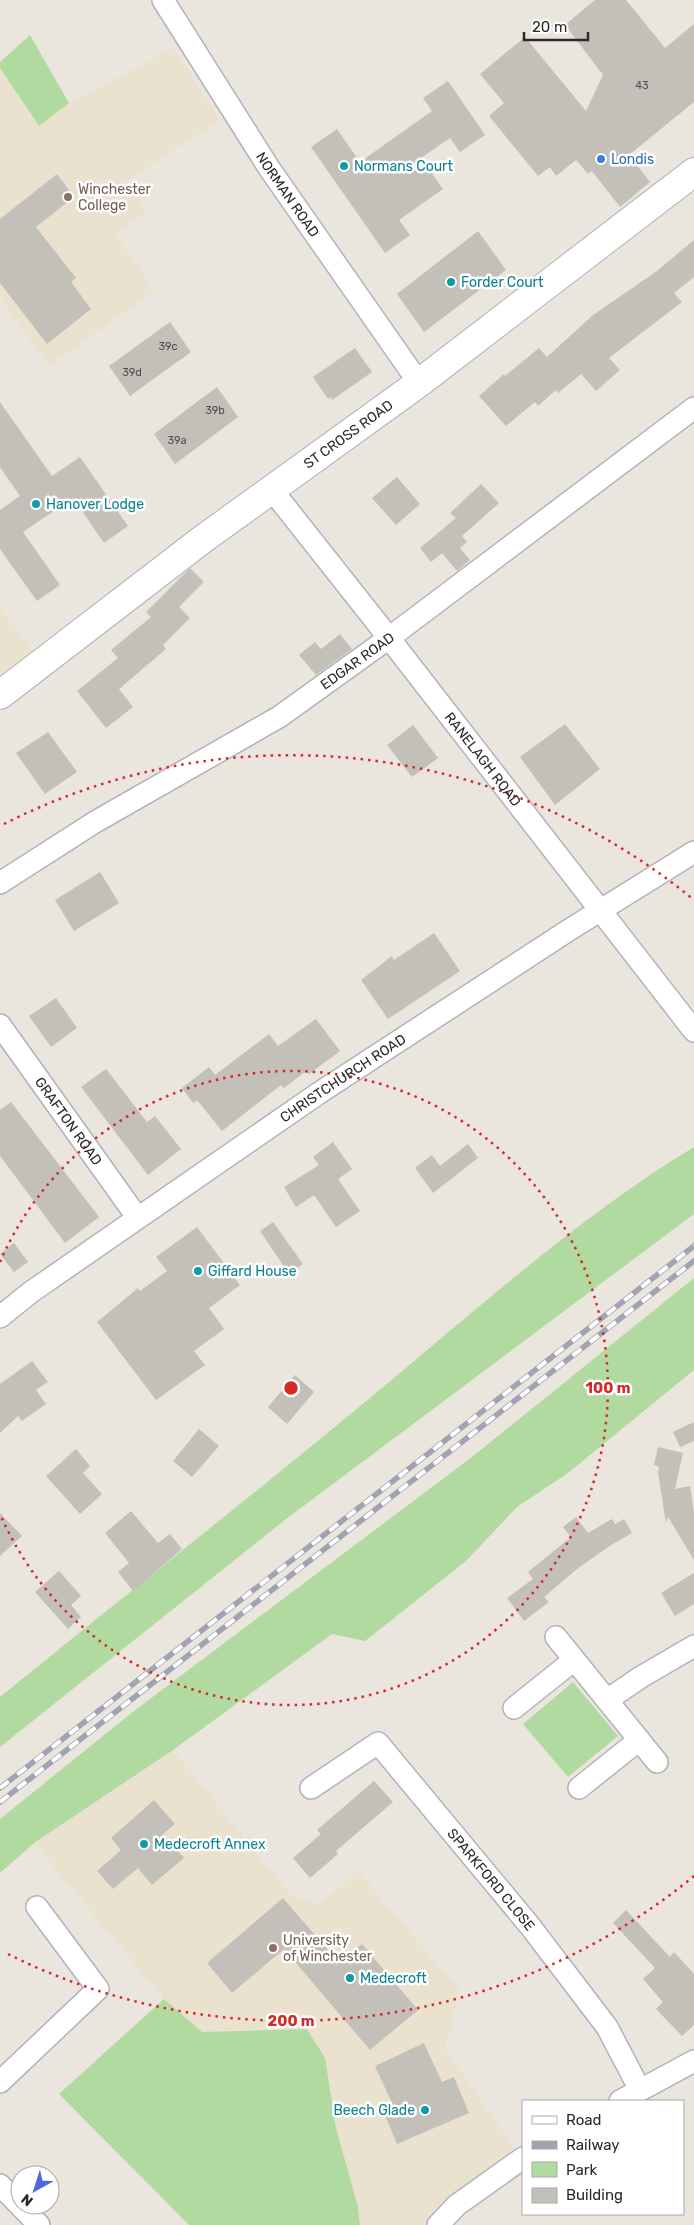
<svg xmlns="http://www.w3.org/2000/svg" width="694" height="2225" viewBox="0 0 694 2225" font-family="Rubik,sans-serif">
<rect width="100%" height="100%" fill="#eae5dd"/>
<path fill="#eae2cf" d="M174 48 220 120 126 181 146 212 115 233 154 291 49 366 0 297V68L39 126 69 103Z
M0 609 35 653 0 681Z
M173 1750 290 1894 320 1905 358 1871 460 1991 445 2049 518 2153 430 2225H360L358 2207 307 2029 202 2032 164 1999 34 1843Z"/>
<path fill="#b1daa0" d="M30 35 69 103 39 126 0 68V62Z
M694 1147V1214L286 1519 0 1747V1697C123 1597 248 1499 370 1398 475 1311 577 1218 694 1147Z
M694 1278V1370L568 1473 517 1507 466 1561 365 1641 332 1634 173 1750 34 1843 0 1873V1819L134 1711 472 1457Z
M573 1682 618 1736 568 1777 523 1724Z
M164 1999 202 2032 307 2029 325 2058 336 2128 358 2207 360 2225H189L59 2094Z"/>
<path fill="#c3bfb9" d="M595 0H626L665 48 694 24V102L629 155 650 182 620 207 592 171 588 174 576 160 556 176 550 167 538 176 489 116 504 103 480 74 525 37 586 111 603 75 565 25Z
M448 81 485 135 460 152 450 138 421 158 443 189 399 220 410 235 385 253 311 147 337 129 360 162 432 111 423 98Z
M57 174 74 197 36 227 76 278 71 282 91 309 47 344 0 283V219Z
M478 231 506 270 424 332 397 294Z
M694 240V277L674 293 682 302 609 358 620 370 596 391 581 374 558 393 556 390 538 406 535 402 506 426 479 396 504 374 505 376 539 348 547 357 593 315 657 271Z
M170 322 191 352 130 396 109 366Z
M355 348 372 372 332 400 331 397 328 399 313 377Z
M217 387 238 417 175 464 154 434Z
M0 402 52 476 80 457 128 526 104 543 73 498 23 532 60 585 37 601 0 549V510L20 496 0 467Z
M397 477 420 504 396 525 372 498Z
M481 484 499 503 462 536 467 542 460 548 470 560 457 571 442 553 431 562 420 548 456 518 450 513Z
M190 568 204 582 179 607 190 618 163 645 166 649 119 689 133 707 106 728 77 691 118 658 111 650 151 617 146 612Z
M340 634 352 649 316 675 299 655 315 642 321 649Z
M565 724 600 769 555 805 520 757Z
M413 725 438 758 412 777 387 745Z
M48 732 77 772 45 794 16 753Z
M100 872 119 903 74 931 55 900Z
M434 933 460 971 388 1019 361 980 392 956 394 960Z
M56 998 77 1028 51 1047 29 1016Z
M316 1019 340 1051 309 1074 306 1071 284 1088 281 1085 222 1131 197 1100 193 1103 182 1088 209 1067 215 1075 269 1034 278 1046Z
M106 1069 147 1122 155 1116 181 1149 148 1175 81 1087Z
M11 1102 99 1217 65 1243 0 1156V1110Z
M333 1142 352 1169 338 1179 360 1211 336 1227 314 1195 296 1207 284 1187 319 1165 313 1157Z
M468 1144 478 1158 433 1193 415 1168 432 1155 440 1166Z
M273 1222 303 1264 289 1274 260 1231Z
M197 1227 240 1285 209 1308 224 1329 194 1351 205 1365 156 1400 97 1322 138 1288 140 1291 167 1271 156 1257Z
M14 1243 28 1262 14 1272 0 1254Z
M32 1361 48 1382 36 1390 46 1404 22 1421 18 1416 0 1433V1384Z
M295 1375 314 1392 287 1424 268 1407Z
M694 1422V1441L680 1447 673 1432Z
M199 1429 219 1446 192 1477 173 1461Z
M658 1447 683 1453 675 1489 690 1486 694 1512V1560L668 1517 666 1523 658 1472 659 1467 654 1465Z
M76 1449 90 1466 83 1473 102 1494 80 1514 46 1476Z
M131 1511 158 1543 170 1534 182 1549 133 1591 118 1572 129 1563 105 1533Z
M0 1513 22 1536 0 1556Z
M576 1517 588 1533 612 1519 615 1524 624 1519 632 1533 611 1545 577 1569 544 1597 549 1602 524 1621 507 1598 533 1579 528 1572 571 1537 563 1527Z
M59 1571 81 1596 71 1605 81 1617 68 1629 35 1592Z
M694 1573V1604L675 1616 661 1593Z
M374 1781 393 1802 336 1851 338 1854 310 1878 293 1858 321 1834 317 1830Z
M154 1800 175 1824 163 1834 184 1858 152 1885 138 1868 113 1889 97 1871 121 1850 111 1838Z
M283 1898 339 1963 362 1944 418 2010 370 2050 284 1949 232 1993 207 1963Z
M626 1910 670 1957 674 1952 694 1974V2025L682 2036 656 2009 663 2002 643 1979 655 1968 613 1923Z
M424 2043 442 2082 454 2077 469 2113 397 2144 382 2108 392 2103 375 2066Z"/>
<g fill="none" stroke-linecap="round" stroke-linejoin="round">
<defs>
<g id="minor">
<path id="s1" d="M163 0 269 168 419 383"/>
<path id="s2" d="M272 490 389 638 694 1031"/>
<path id="s3" d="M0 883 95 822 279 717 389 638 694 408"/>
<path id="s4" d="M0 1025 137 1217"/>
<path id="s5" d="M0 1317 31 1292 319 1093 569 930 694 852"/>
<path d="M556 1637 657 1762"/>
<path d="M607 1700 641 1677 694 1646"/>
<path d="M514 1708 574 1660"/>
<path id="s6" d="M311 1788 378 1743 530 1926 607 2027 640 2090"/>
<path d="M579 1788 639 1740"/>
<path d="M0 2082 98 1989 37 1907"/>
<path d="M620 2101 694 2061"/>
<path d="M0 2185 39 2225"/>
<path d="M438 2225 457 2205 523 2158"/>
</g>
<g id="secondary">
<path id="s7" d="M0 695 203 539 419 383 694 172"/>
</g>
</defs>
<use href="#minor" stroke="#b1b3bc" stroke-width="24"/>
<use href="#secondary" stroke="#b1b3bc" stroke-width="30"/>
<use href="#minor" stroke="#fff" stroke-width="21"/>
<use href="#secondary" stroke="#fff" stroke-width="28"/>
<defs>
<path id="rail" d="M0 1788 694 1246
M0 1802 694 1261"/>
</defs>
<use href="#rail" stroke="#a1a2b2" stroke-width="5.5"/>
<use href="#rail" stroke="#fff" stroke-width="4" stroke-dasharray="11" stroke-linecap="butt"/>
</g>
<g fill="none" stroke="#d62828" stroke-width="2.5" stroke-dasharray="2.5 5">
<path d="M0 1262A317 317 0 1 1 0 1514"/>
<path d="M694 1876A633 633 0 0 1 4 1952M4 824A633 633 0 0 1 694 900"/>
</g>
<circle fill="#3f7fe0" stroke="#fff" stroke-width="2" cx="601" cy="159" r="5"/>
<g fill="#0f9aa8" stroke="#fff" stroke-width="2">
<circle cx="344" cy="166" r="5"/>
<circle cx="451" cy="282" r="5"/>
<circle cx="36" cy="504" r="5"/>
<circle cx="198" cy="1271" r="5"/>
<circle cx="144" cy="1844" r="5"/>
<circle cx="350" cy="1978" r="5"/>
<circle cx="425" cy="2110" r="5"/>
</g>
<g fill="#8d6e63" stroke="#fff" stroke-width="2">
<circle cx="68" cy="197" r="5"/>
<circle cx="273" cy="1948" r="5"/>
</g>
<g text-anchor="middle" dominant-baseline="central" stroke-width="5" stroke-linejoin="round" paint-order="stroke">
<g font-size="11" fill="#504f4e">
<text x="642" y="85">43</text>
<text x="168" y="346">39c</text>
<text x="132" y="372">39d</text>
<text x="215" y="410">39b</text>
<text x="177" y="440">39a</text>
</g>
<g font-size="14" fill="#366cbe" stroke="#fff" text-anchor="start">
<text x="611" y="159">Londis</text>
</g>
<g font-size="14" fill="#0d838f" stroke="#fff" text-anchor="start">
<text x="354" y="166">Normans Court</text>
<text x="461" y="282">Forder Court</text>
<text x="46" y="504">Hanover Lodge</text>
<text x="208" y="1271">Giffard House</text>
<text x="154" y="1844">Medecroft Annex</text>
<text x="360" y="1978">Medecroft</text>
<text x="415" y="2110" text-anchor="end">Beech Glade</text>
</g>
<g font-size="14" fill="#785e54" stroke="#fff" text-anchor="start">
<text x="78" y="189">Winchester<tspan x="78" dy="16">College</tspan></text>
<text x="283" y="1940">University<tspan x="283" dy="16">of Winchester</tspan></text>
</g>
<g font-size="14" fill="#2a2a2a" stroke="#fff">
<text stroke="none"><textPath href="#s1" startOffset="231">NORMAN ROAD</textPath></text>
<text stroke="none"><textPath href="#s7" startOffset="435">ST CROSS ROAD</textPath></text>
<text stroke="none"><textPath href="#s3" startOffset="421">EDGAR ROAD</textPath></text>
<text stroke="none"><textPath href="#s2" startOffset="342">RANELAGH ROAD</textPath></text>
<text stroke="none"><textPath href="#s5" startOffset="418">CHRISTCHURCH ROAD</textPath></text>
<text stroke="none"><textPath href="#s4" startOffset="118">GRAFTON ROAD</textPath></text>
<text stroke="none"><textPath href="#s6" startOffset="258">SPARKFORD CLOSE</textPath></text>
</g>
</g>
<circle cx="291" cy="1388" r="8" fill="#d62828" stroke="#fff" stroke-width="2.5"/>
<g font-size="15" text-anchor="middle" font-weight="bold" fill="#d62828" stroke="#fff" stroke-width="5" stroke-linejoin="round" paint-order="stroke">
<text x="608" y="1393">100 m</text>
<text x="291" y="2026">200 m</text>
</g>
<rect x="522" y="2100" width="162" height="115" fill="#ffffff" stroke="#aaaaaa"/>
<rect x="532" y="2116" width="25" height="8" fill="#ffffff" stroke="#aaaaaa"/>
<text x="566" y="2125" font-size="15" fill="#2a2a2a">Road</text>
<rect x="532" y="2141" width="25" height="8" fill="#a1a2b2" stroke="#aaaaaa"/>
<text x="566" y="2150" font-size="15" fill="#2a2a2a">Railway</text>
<rect x="532" y="2162" width="25" height="15" fill="#b1daa0" stroke="#aaaaaa"/>
<text x="566" y="2175" font-size="15" fill="#2a2a2a">Park</text>
<rect x="532" y="2188" width="25" height="15" fill="#c3bfb9" stroke="#aaaaaa"/>
<text x="566" y="2200" font-size="15" fill="#2a2a2a">Building</text>
<g transform="translate(35 2190) rotate(219)"><circle r="24" fill="#ffffff" stroke="#aaaaaa"/>
<path d="M0-4L9 19L0 12L-9 19Z" fill="#5164e4"/>
<text y="-8" font-size="14" font-weight="bold" text-anchor="middle" fill="#2a2a2a">N</text>
</g>
<path d="M524 32v8h64v-8" fill="none" stroke="#2a2a2a" stroke-width="2.5"/>
<text x="532" y="32" font-size="15" fill="#2a2a2a" stroke="#ffffff" stroke-width="4" paint-order="stroke">20 m</text>
</svg>
